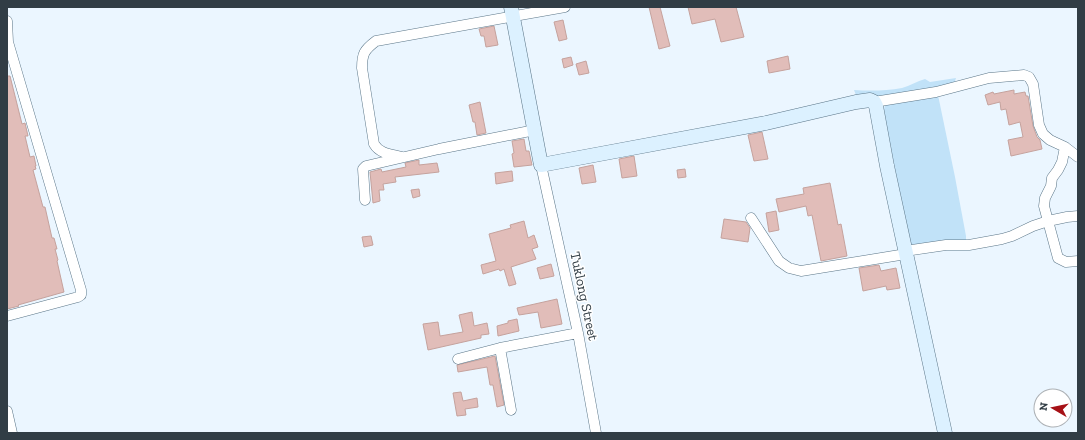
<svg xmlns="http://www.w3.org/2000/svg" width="1085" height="440" viewBox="0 0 1085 440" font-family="'Zilla Slab',serif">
<rect width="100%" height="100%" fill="#ebf6ff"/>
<path fill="#c1e2f8" d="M956 78 954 84 889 96 859 97 856 95 854 90C869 91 886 91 902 88 910 86 917 81 925 79L930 82Z
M938 95 955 177 966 236V243L910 247 886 123 884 110 885 104Z"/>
<path fill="#e1bdb9" stroke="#c5a29d" d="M649 7H660L670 46 659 49Z
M688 7H736L744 37 721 42 715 19 692 24Z
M563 20 567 39 559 41 554 22Z
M494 26 498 45 486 47 484 36H481L479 29Z
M788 56 790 69 769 73 767 61Z
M571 57 573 65 564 68 562 59Z
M586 61 589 73 579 75 576 64Z
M7 76H10L22 124 25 123 28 136H25L30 157 34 156 36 166H35L36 169 33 170 43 207H45L52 238H54L57 249H55L58 260 57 261 64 292 18 305 19 306 7 309Z
M1014 90V94L1025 92 1026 96H1028L1033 126 1037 137 1040 140 1042 149 1011 156 1008 140 1023 137 1020 122 1009 125 1006 109 1001 110 1000 102 988 105 985 95 993 92 994 94Z
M480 102 486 133 477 135 475 122H473L469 105Z
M762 132 768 159 754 161 748 135Z
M524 139 526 151H529L532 165 514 167 512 154 514 153 512 141Z
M634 156 637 176 622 178 619 159Z
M419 160V165L437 163 439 172 395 177 396 182 383 184 384 190H379L380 201 373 203 370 172 381 169 382 172 406 167 405 163Z
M593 165 596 182 582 184 579 168Z
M685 169 686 177 678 178 677 170Z
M512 171 513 181 496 184 495 173Z
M830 183 838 225 841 224 847 256 821 261 812 215 808 216 806 206 779 212 776 199 804 194 803 188Z
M419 189 420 196 413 198 411 190Z
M776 211 779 230 769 232 766 213Z
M724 219 746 222 750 228 748 242 721 238Z
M524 221 528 238 534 235 538 247 532 249 536 259 511 267 516 284 509 286 504 269 500 271 499 269 483 274 481 265 496 261 489 234 511 228 510 225Z
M371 236 373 245 364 247 362 237Z
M551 264 554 276 540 279 537 268Z
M879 265 881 271 896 268 900 288 887 290 886 286 863 291 859 268Z
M557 299 562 324 541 328 538 312 519 315 517 308Z
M472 312 474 326 487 323 489 334 481 335V338L428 350 423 324 438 322 440 336 463 332 459 315Z
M517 319 519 331 498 336 497 326 508 323V321Z
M495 356 504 405 497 407 493 385H490L487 367 458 372 457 365Z
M461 392 463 401 477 398 478 407 465 409 466 415 457 416 453 393Z"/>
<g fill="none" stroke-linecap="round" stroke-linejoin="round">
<defs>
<path id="street" d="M7 21 8 42 81 290V295L78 297 7 316
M874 102 936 92 989 78 1024 75 1029 77 1033 84 1039 125 1043 134 1050 140 1065 147 1078 157
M1065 147 1062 162 1058 170 1052 178 1051 186 1045 198 1044 206 1048 221 1067 217 1078 216
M402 157C391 154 380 154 374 144L362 68C362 54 364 50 376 41L565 7
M541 165 578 333 596 433
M365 200 363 169 366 166 439 149 535 130
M751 218 779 261 789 268 801 271 906 254
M905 251 946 245H969L1002 239 1012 236 1033 226 1048 221 1058 258 1066 262 1078 261
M500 348 511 410
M458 359 500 348 578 333
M7 411 12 433"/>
<path id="secondary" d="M511 7 541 165 766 123 856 102 870 100 874 102 876 106 887 166 945 433"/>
</defs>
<use href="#street" stroke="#5b7688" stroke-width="11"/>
<use href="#secondary" stroke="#5b7688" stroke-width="15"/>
<use href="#street" stroke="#fff" stroke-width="10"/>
<use href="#secondary" stroke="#dcf1ff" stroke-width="14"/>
</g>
<g text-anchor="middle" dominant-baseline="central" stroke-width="3" stroke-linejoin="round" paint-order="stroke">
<g font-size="14" fill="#313d45" stroke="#fff">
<text transform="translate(584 296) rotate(78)">Tuklong Street</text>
</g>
</g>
<rect width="1085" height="440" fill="none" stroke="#313d45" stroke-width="16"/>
<g transform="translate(1053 408) rotate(279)"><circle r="19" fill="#ffffff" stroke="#adb1b5"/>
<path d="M0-3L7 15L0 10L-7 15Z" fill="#a61116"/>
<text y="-6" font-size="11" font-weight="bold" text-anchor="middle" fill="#313d45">N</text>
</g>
</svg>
